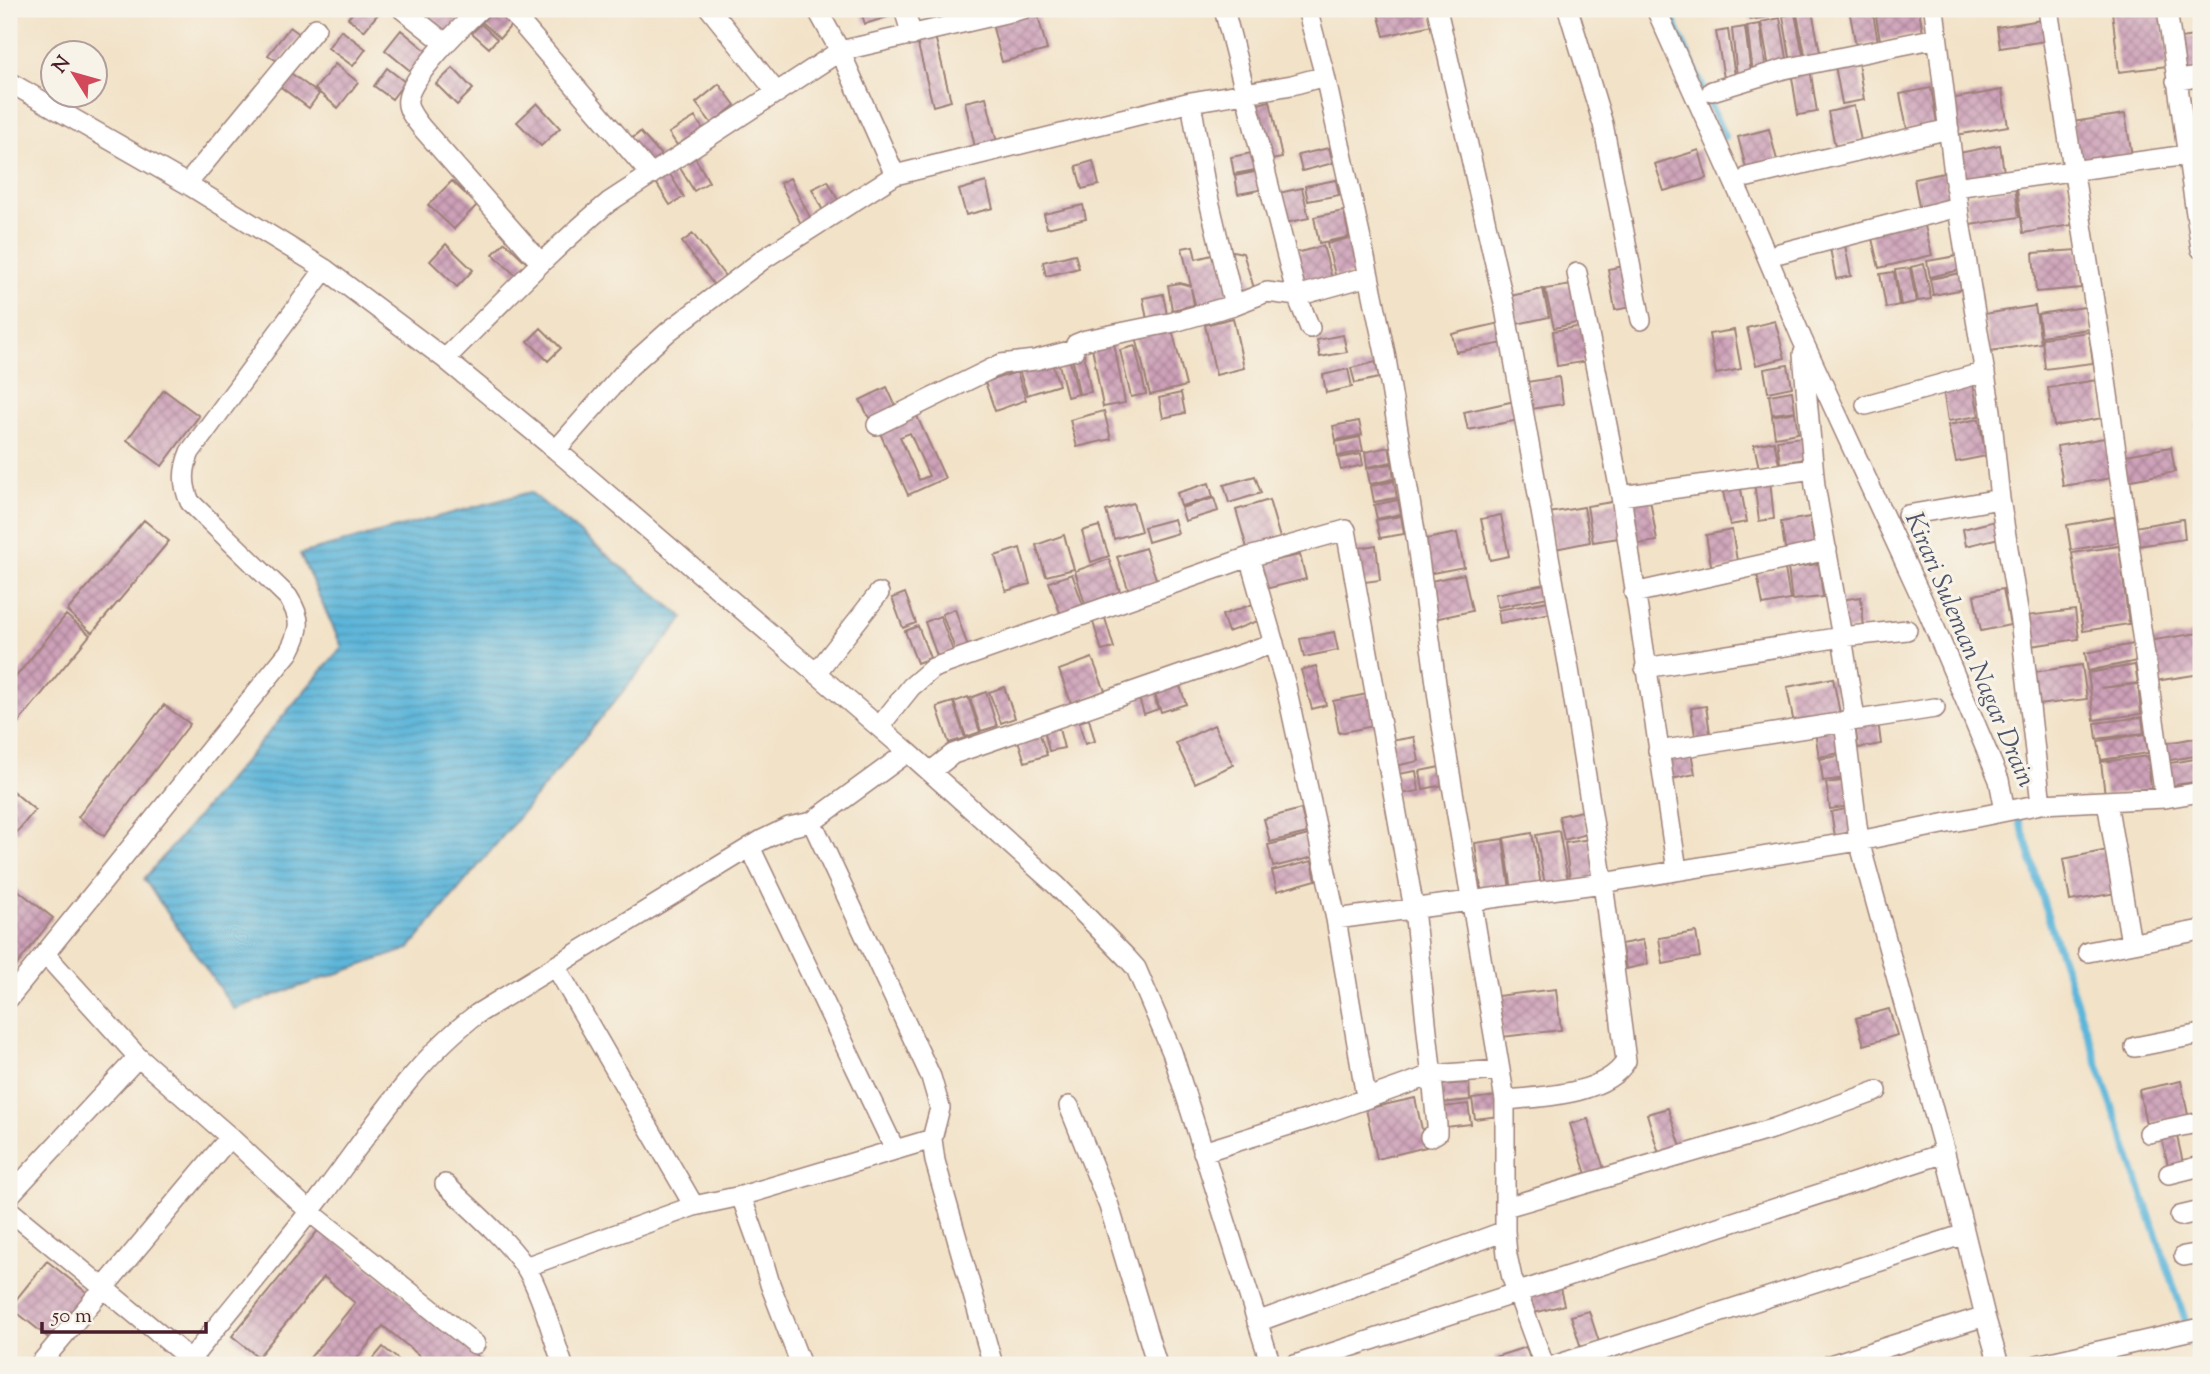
<svg xmlns="http://www.w3.org/2000/svg" width="2210" height="1374" viewBox="0 0 2210 1374" font-family="'Sorts Mill Goudy',serif">
<defs>
<pattern id="water-rules" width="6" height="5" patternUnits="userSpaceOnUse" patternTransform="scale(1.75)"><rect width="6" height="5" fill="#5cb6da"/><path d="M0 2.5h6" fill="none" stroke="#4e93b1"/></pattern>
<pattern id="building-cross-hatch" width="8" height="8" patternUnits="userSpaceOnUse" patternTransform="scale(1.75)"><rect width="8" height="8" fill="#cea2b9"/><path d="M0 0l8 8M0 8l8-8" fill="none" stroke="#a98397"/></pattern>
</defs>
<rect width="100%" height="100%" fill="#f7f3e8"/>
<filter id="ink" filterUnits="userSpaceOnUse"><feTurbulence type="fractalNoise" baseFrequency=".0143" numOctaves="2"/><feDisplacementMap in="SourceGraphic" scale="14" xChannelSelector="R" yChannelSelector="G"/><feConvolveMatrix kernelMatrix="1 2 1 2 8 2 1 2 1" color-interpolation-filters="sRGB"/></filter>
<filter id="wash" filterUnits="userSpaceOnUse"><feTurbulence type="fractalNoise" baseFrequency=".00686" numOctaves="4" result="noise"/><feDisplacementMap in="SourceGraphic" scale="28" xChannelSelector="R" yChannelSelector="G"/><feGaussianBlur stdDeviation="1.57" result="paint"/><feColorMatrix in="noise" values="0 0 0 0 0 0 0 0 0 0 0 0 0 0 0 0 0 1.4 0 .05"/><feComposite in="paint" operator="in"/></filter>
<g filter="url(#wash)">
<rect width="100%" height="100%" fill="#f2e2c7"/>
<path fill="url(#water-rules)" stroke="#536a82" stroke-width="2" d="M530 492 684 618 409 949 234 1009 144 879 342 647 300 554Z"/>
<g fill="none" stroke-linecap="round" stroke-linejoin="round">
<path stroke="#5cb6da" stroke-width="7" d="M1668 9 1725 138
M2015 811 2023 831 2051 927 2184 1316 2198 1365"/>
</g>
<g id="blocks">
<path fill="url(#building-cross-hatch)" fill-rule="evenodd" d="M356 9H382L364 31 348 18Z
M426 9H456L463 14 442 39 418 19Z
M494 9H497L513 23 500 38 482 22Z
M860 9H892L894 15 865 24Z
M1377 9H1428L1432 25 1384 36Z
M1748 9H1766L1768 17 1750 20Z
M1849 9H1872L1878 42 1856 46Z
M2134 9H2161L2168 66 2119 72 2112 11Z
M1919 10 1923 33 1880 40 1876 17Z
M1812 11 1821 57 1806 60 1797 14Z
M1037 12 1047 50 1002 62 992 24Z
M1795 14 1804 60 1791 63 1783 16Z
M1780 18 1788 64 1769 68 1761 22Z
M2048 19 2052 40 2000 48 1997 27Z
M481 24 497 39 489 48 472 33Z
M1760 24 1766 71 1753 73 1747 26Z
M290 27 301 35 280 63 268 55Z
M1745 27 1751 74 1737 76 1732 29Z
M341 30 366 49 353 66 328 48Z
M401 30 429 53 413 73 385 50Z
M1728 30 1735 76 1724 78 1716 32Z
M2201 35V70L2184 72 2180 38Z
M935 36 951 101 933 106 917 41Z
M1857 56 1864 100 1842 104 1834 60Z
M335 64 358 82 338 108 315 89Z
M387 68 405 82 392 99 374 86Z
M453 68 473 89 457 105 436 84Z
M1810 68 1817 112 1798 115 1791 71Z
M288 71 319 94 309 108 278 85Z
M719 84 735 105 712 124 696 103Z
M1931 88 1937 123 1907 129 1900 94Z
M2002 90 2008 126 1956 135 1950 99Z
M986 97 998 147 976 152 965 102Z
M1270 101 1282 158 1265 161 1254 105Z
M537 103 560 128 541 146 517 122Z
M1854 106 1861 141 1835 146 1828 112Z
M2125 114 2132 156 2079 164 2072 122Z
M695 117 703 129 677 145 669 133Z
M1769 129 1778 164 1747 172 1738 137Z
M640 132 661 155 648 166 627 143Z
M2000 145 2004 172 1964 179 1959 153Z
M1329 148 1333 163 1302 171 1298 155Z
M1699 150 1707 178 1664 191 1655 164Z
M1257 152 1260 169 1234 174 1231 157Z
M693 154 709 182 694 191 677 163Z
M1093 161 1099 185 1082 189 1076 166Z
M666 168 684 197 670 205 652 176Z
M1260 171 1264 189 1238 194 1235 176Z
M1944 173 1950 206 1920 212 1914 179Z
M790 178 811 219 801 224 780 183Z
M1336 180 1339 195 1308 201 1305 186Z
M2065 180 2072 225 2023 233 2017 188Z
M452 181 477 205 454 229 428 205Z
M828 181 839 202 823 211 812 189Z
M986 182 993 208 966 215 959 190Z
M2015 187 2019 217 1970 225 1966 195Z
M1302 188 1309 218 1280 224 1274 194Z
M1083 205 1086 219 1047 228 1044 214Z
M1344 211 1349 237 1319 243 1314 217Z
M1923 218 1932 255 1879 268 1870 230Z
M693 234 725 276 714 285 682 242Z
M1352 237 1362 271 1336 278 1327 244Z
M1844 240 1851 276 1836 279 1829 243Z
M505 242 529 265 518 278 493 254Z
M446 244 473 270 457 287 430 261Z
M1193 246 1196 259 1220 253 1231 299 1196 308 1191 288 1194 305 1172 310 1168 285 1180 283 1191 286 1182 248Z
M1323 246 1332 278 1297 287 1288 255Z
M1223 249 1243 253 1254 288 1235 293Z
M2078 250 2081 288 2036 292 2033 253Z
M1075 254 1079 268 1046 276 1043 262Z
M1957 256 1960 270 1930 277 1927 261Z
M1924 264 1931 299 1918 301 1911 267Z
M1630 265 1637 306 1615 310 1608 269Z
M1910 268 1916 302 1901 305 1895 270Z
M1894 272 1899 305 1886 308 1880 274Z
M1961 273 1964 289 1933 295 1930 279Z
M1572 285 1584 321 1554 328 1545 289Z
M1543 289 1549 317 1517 324 1510 296Z
M1163 294 1168 320 1148 325 1143 298Z
M2035 306 2041 343 1990 351 1984 314Z
M2085 307 2089 329 2041 336 2038 314Z
M1233 318 1244 368 1216 375 1205 325Z
M1775 321 1785 358 1756 365 1747 328Z
M1500 323 1504 343 1456 352 1452 334Z
M1583 326 1588 361 1557 366 1553 331Z
M541 328 561 348 548 361 528 341Z
M1172 329 1186 386 1150 395 1136 337Z
M1734 330 1741 369 1716 374 1709 334Z
M2089 332 2093 363 2045 369 2042 338Z
M1343 335 1347 352 1320 357 1317 340Z
M1114 343 1125 403 1103 407 1092 347Z
M1135 346 1146 394 1131 397 1120 350Z
M1084 354 1091 392 1079 394 1072 356Z
M1069 357 1078 394 1067 397 1058 360Z
M1051 360 1059 385 1027 395 1019 370Z
M1376 362 1379 378 1355 383 1351 368Z
M1788 365 1792 387 1768 392 1764 369Z
M1348 369 1352 387 1326 393 1323 375Z
M1017 372 1026 400 995 411 985 382Z
M1559 377 1563 404 1531 409 1527 382Z
M2097 380 2103 418 2054 426 2048 388Z
M1973 384 1979 416 1948 421 1943 389Z
M887 387 897 409 871 422 860 400Z
M164 390 199 416 162 466 127 440Z
M1792 391 1795 411 1772 414 1769 395Z
M1181 393 1185 413 1163 418 1159 398Z
M1515 401 1519 420 1468 430 1464 412Z
M1104 411 1111 439 1077 447 1070 420Z
M1795 412 1798 433 1775 437 1772 416Z
M916 414 945 478 908 495 879 431ZM910 433 929 476 919 480 900 437Z
M1979 419 1986 456 1956 462 1948 425Z
M1359 421 1362 435 1336 440 1333 426Z
M2201 422V452H2200L2195 423Z
M1360 437 1363 451 1338 456 1336 442Z
M1802 437 1805 459 1780 463 1777 440Z
M2105 438 2112 478 2063 486 2057 446Z
M1774 441 1779 464 1759 468 1754 445Z
M1389 447 1392 462 1367 467 1365 452Z
M2171 447 2175 472 2125 481 2120 456Z
M1361 454 1363 465 1341 470 1338 458Z
M1392 464 1394 479 1370 484 1367 468Z
M1255 476 1261 493 1229 503 1224 485Z
M1770 480 1774 519 1759 521 1754 482Z
M1394 481 1397 498 1374 502 1371 486Z
M1209 483 1213 497 1181 506 1177 493Z
M1740 484 1747 522 1730 525 1722 487Z
M1214 498 1218 511 1185 521 1181 508Z
M1650 499 1657 541 1633 545 1626 503Z
M1269 500 1280 538 1247 548 1236 510Z
M1398 500 1401 514 1377 519 1374 505Z
M1618 501 1625 537 1593 542 1587 506Z
M1133 503 1141 531 1114 539 1106 511Z
M1584 507 1590 542 1555 549 1549 513Z
M1501 515 1509 556 1490 560 1481 519Z
M1401 516 1404 534 1380 538 1376 520Z
M1810 517 1815 550 1786 555 1781 522Z
M2114 517 2119 542 2071 550 2067 525Z
M1174 519 1178 533 1148 542 1144 527Z
M2183 519 2185 539 2137 546 2134 527Z
M144 520 169 541 92 633 67 611Z
M1995 521 1999 538 1966 546 1963 529Z
M1099 526 1109 556 1091 562 1082 531Z
M1732 530 1738 567 1712 571 1706 535Z
M1457 533 1464 567 1427 574 1421 540Z
M1064 535 1074 569 1046 576 1036 545Z
M1376 545 1380 580 1358 583 1353 549Z
M2119 546 2129 624 2083 631 2072 553Z
M1020 548 1030 584 1006 591 995 556Z
M1145 548 1157 581 1129 591 1117 557Z
M1300 555 1306 579 1265 589 1259 564Z
M1109 559 1120 592 1085 604 1075 571Z
M1819 564 1823 597 1792 600 1788 568Z
M1785 569 1790 600 1763 605 1757 574Z
M1072 574 1083 605 1060 613 1049 582Z
M1464 574 1472 611 1434 619 1426 582Z
M1545 584 1548 597 1498 607 1495 594Z
M2003 589 2010 625 1981 631 1974 595Z
M905 593 916 623 903 628 892 598Z
M1861 597 1864 628 1843 631 1840 600Z
M1549 601 1551 613 1500 623 1498 610Z
M1253 604 1258 621 1228 632 1222 615Z
M955 609 968 647 956 652 942 614Z
M2075 610 2079 639 2030 646 2026 616Z
M66 615 90 635 9 734V685Z
M1104 615 1114 648 1102 651 1092 619Z
M940 616 953 651 937 656 925 622Z
M918 626 930 658 917 663 905 631Z
M1334 632 1338 650 1304 657 1300 639Z
M2199 633 2201 674 2155 681 2148 641Z
M2134 644 2137 661 2088 671 2085 653Z
M1092 658 1105 691 1071 703 1059 670Z
M2082 665 2087 699 2038 705 2034 672Z
M2135 665 2138 683 2101 688 2138 684 2141 714 2094 720 2088 673Z
M1316 666 1326 705 1312 709 1301 670Z
M1833 678 1840 714 1794 724 1787 687Z
M1178 680 1186 704 1161 712 1153 688Z
M1004 687 1015 718 1001 723 989 692Z
M1152 688 1158 709 1144 714 1137 692Z
M986 692 997 726 981 731 970 698Z
M1372 693 1378 725 1339 733 1333 701Z
M968 697 980 732 966 737 954 702Z
M953 702 965 738 949 743 937 707Z
M164 705 190 724 104 836 78 817Z
M1706 706 1711 740 1696 742 1691 708Z
M2142 717 2144 733 2097 739 2095 723Z
M1089 719 1095 741 1085 744 1079 722Z
M1878 721 1881 744 1858 748 1855 724Z
M1058 725 1064 748 1049 751 1044 729Z
M1214 725 1233 765 1195 783 1176 743Z
M1841 728 1845 752 1819 757 1815 732Z
M1038 729 1047 755 1025 762 1017 737Z
M2145 734 2148 753 2101 760 2098 741Z
M1414 737 1419 761 1390 767 1385 742Z
M2201 737V755L2164 761 2161 744Z
M1691 752 1695 774 1671 779 1666 758Z
M1844 755 1847 778 1823 781 1820 759Z
M2148 756 2151 789 2105 795 2101 762Z
M2201 758V781L2168 786 2164 764Z
M1445 766 1449 784 1423 789 1420 771Z
M1416 771 1419 791 1395 795 1392 775Z
M1846 780 1850 806 1830 809 1826 783Z
M9 788 35 810 17 832 9 826Z
M1851 808 1855 833 1835 836 1831 812Z
M1301 809 1307 833 1270 842 1264 819Z
M1582 811 1587 834 1564 840 1559 816Z
M1559 831 1568 881 1545 885 1536 835Z
M1532 833 1541 885 1512 890 1504 838Z
M1309 835 1314 857 1273 867 1268 845Z
M1503 839 1510 890 1482 895 1475 843Z
M1590 839 1595 877 1570 880 1565 843Z
M2108 850 2116 893 2070 901 2063 859Z
M1312 861 1316 880 1277 891 1272 871Z
M9 883 53 918 9 975Z
M1696 932 1700 957 1663 964 1659 938Z
M1643 940 1648 964 1626 969 1621 944Z
M1556 989 1561 1030 1502 1037 1497 996Z
M1889 1009 1897 1035 1864 1045 1856 1018Z
M2181 1081 2188 1115 2146 1124 2139 1090Z
M1469 1083 1470 1100 1441 1103 1440 1085Z
M1497 1096 1500 1116 1475 1119 1472 1099Z
M1415 1098 1426 1147 1377 1159 1366 1109Z
M1468 1104 1471 1124 1446 1127 1443 1107Z
M1668 1108 1682 1150 1660 1157 1647 1114Z
M1588 1119 1604 1169 1586 1174 1570 1124Z
M2176 1132 2184 1167 2169 1170 2161 1135Z
M320 1228 488 1365H431L383 1326 352 1365H304L355 1303 324 1277 258 1357 232 1336Z
M47 1261 91 1296 54 1342 10 1307Z
M1559 1284 1564 1305 1534 1313 1529 1292Z
M1589 1311 1599 1342 1581 1348 1571 1316Z
M383 1347 405 1365H368Z
M1526 1347 1532 1365H1498L1495 1357Z"/>
</g>
</g>
<g filter="url(#ink)">
<use href="#blocks" fill-opacity="0" stroke="#9e8079" stroke-width="2"/>
<g fill="none" stroke-linecap="round" stroke-linejoin="round">
<defs>
<path id="street" d="M402 9 445 43
M480 9C462 26 412 75 408 99 406 110 416 120 422 128L541 263
M509 9 651 175
M710 9 777 93
M817 9 840 51 895 175
M904 9 912 36
M1224 9 1297 296 1310 328
M1307 9 1325 76 1369 276 1385 353 1416 537 1441 720 1505 1100V1231L1507 1255 1512 1278 1544 1365
M1437 9 1504 303 1568 663 1603 883 1626 1061C1606 1095 1541 1097 1505 1100
M1568 9 1603 124 1641 320
M1656 9 1757 233 1802 339 1929 614 1999 780 2005 811
M1934 9 1959 215 1991 411 2000 499 2021 628 2041 804
M2048 9 2102 352 2165 798
M2167 9 2201 249
M2176 81 2201 76
M9 82 187 184 325 269 445 359 556 450 908 752 1057 886 1127 958 1136 968 1172 1052 1271 1365
M1712 91 1784 69 1937 38
M1191 102 1205 184 1234 305
M1748 177 1949 129
M187 184 316 28
M1955 187 2187 155
M1780 253 1958 207
M1577 273 1621 496 1677 870
M1803 354 1815 486 1842 637 1855 719
M445 359C499 305 551 250 609 202L840 51 1023 9
M1866 405 1985 372
M877 425 1001 364 1035 360 1074 350 1076 344 1086 340 1174 322 1234 305 1267 292 1297 296 1369 276
M556 450 629 367 669 331 765 258 895 175 1191 102 1292 85 1325 76
M1621 496 1813 469
M1907 515 2000 499
M1249 557 1286 686 1336 919 1366 1097
M1634 593 1827 550
M1645 668 1842 637 1907 630
M816 673 879 593
M1844 721 1859 841 1945 1153 1985 1316 1999 1365
M879 727 911 687 933 668 1249 557 1346 530 1414 909 1437 1125V1133L1430 1137
M1658 751 1935 708
M930 772 953 754 1274 643
M2107 802 2131 943
M812 822 931 1077 940 1108 932 1139 935 1161 993 1365
M750 847 895 1150
M1336 919 1603 883 1859 841 2041 804 2165 798 2201 792
M2088 952 2201 930
M45 954 138 1057 230 1137 310 1212 475 1344
M556 967 694 1206 741 1196 932 1139
M9 998 289 652C301 629 302 619 288 597L190 502C182 484 183 469 190 452L325 269
M2135 1047 2201 1034
M1069 1106 1109 1206 1157 1365
M2149 1133 2201 1122
M1203 1152 1315 1117 1432 1075 1499 1070
M2169 1174 2201 1166
M445 1184C472 1210 502 1235 524 1265 540 1287 553 1338 563 1365
M9 1196 138 1057
M741 1196 758 1243 770 1284 801 1365
M1506 1207 1775 1128 1877 1091
M9 1210 197 1365
M2180 1216 2201 1211
M2184 1256 2201 1253
M525 1267 694 1206
M1257 1322 1505 1231
M39 1365 230 1137
M186 1365C232 1307 279 1252 324 1193 370 1132 415 1060 477 1014L762 840 789 827 812 822 908 752
M1295 1365 1945 1153
M1556 1365 1965 1234
M1830 1365 1985 1316
M2037 1365 2201 1328"/>
</defs>
<use href="#street" stroke="#9e8079" stroke-width="22"/>
<use href="#street" stroke="#fff" stroke-width="19"/>
</g>
</g>
<g text-anchor="middle" dominant-baseline="central" stroke-width="6" stroke-linejoin="round" paint-order="stroke">
<g font-size="26" font-style="italic" fill="#505468" stroke="#f7f3e8">
<text transform="translate(1969 650) rotate(67)">Kirari Suleman Nagar Drain</text>
</g>
</g>
<rect width="2210" height="1374" fill="none" stroke="#f7f3e8" stroke-width="35"/>
<g transform="translate(74 74) rotate(307)"><circle r="33" fill="#f7f3e8" stroke="#b29e9c" stroke-width="2"/>
<path d="M0-5L12 26L0 18L-12 26Z" fill="#d1495b"/>
<text y="-10" font-size="19" font-weight="bold" text-anchor="middle" fill="#4a1f2b">N</text>
</g>
<path d="M42 1322v10h164v-10" fill="none" stroke="#4a1f2b" stroke-width="3.5"/>
<text x="52" y="1322" font-size="21" fill="#4a1f2b" stroke="#f7f3e8" stroke-width="5" paint-order="stroke">50 m</text>
</svg>
